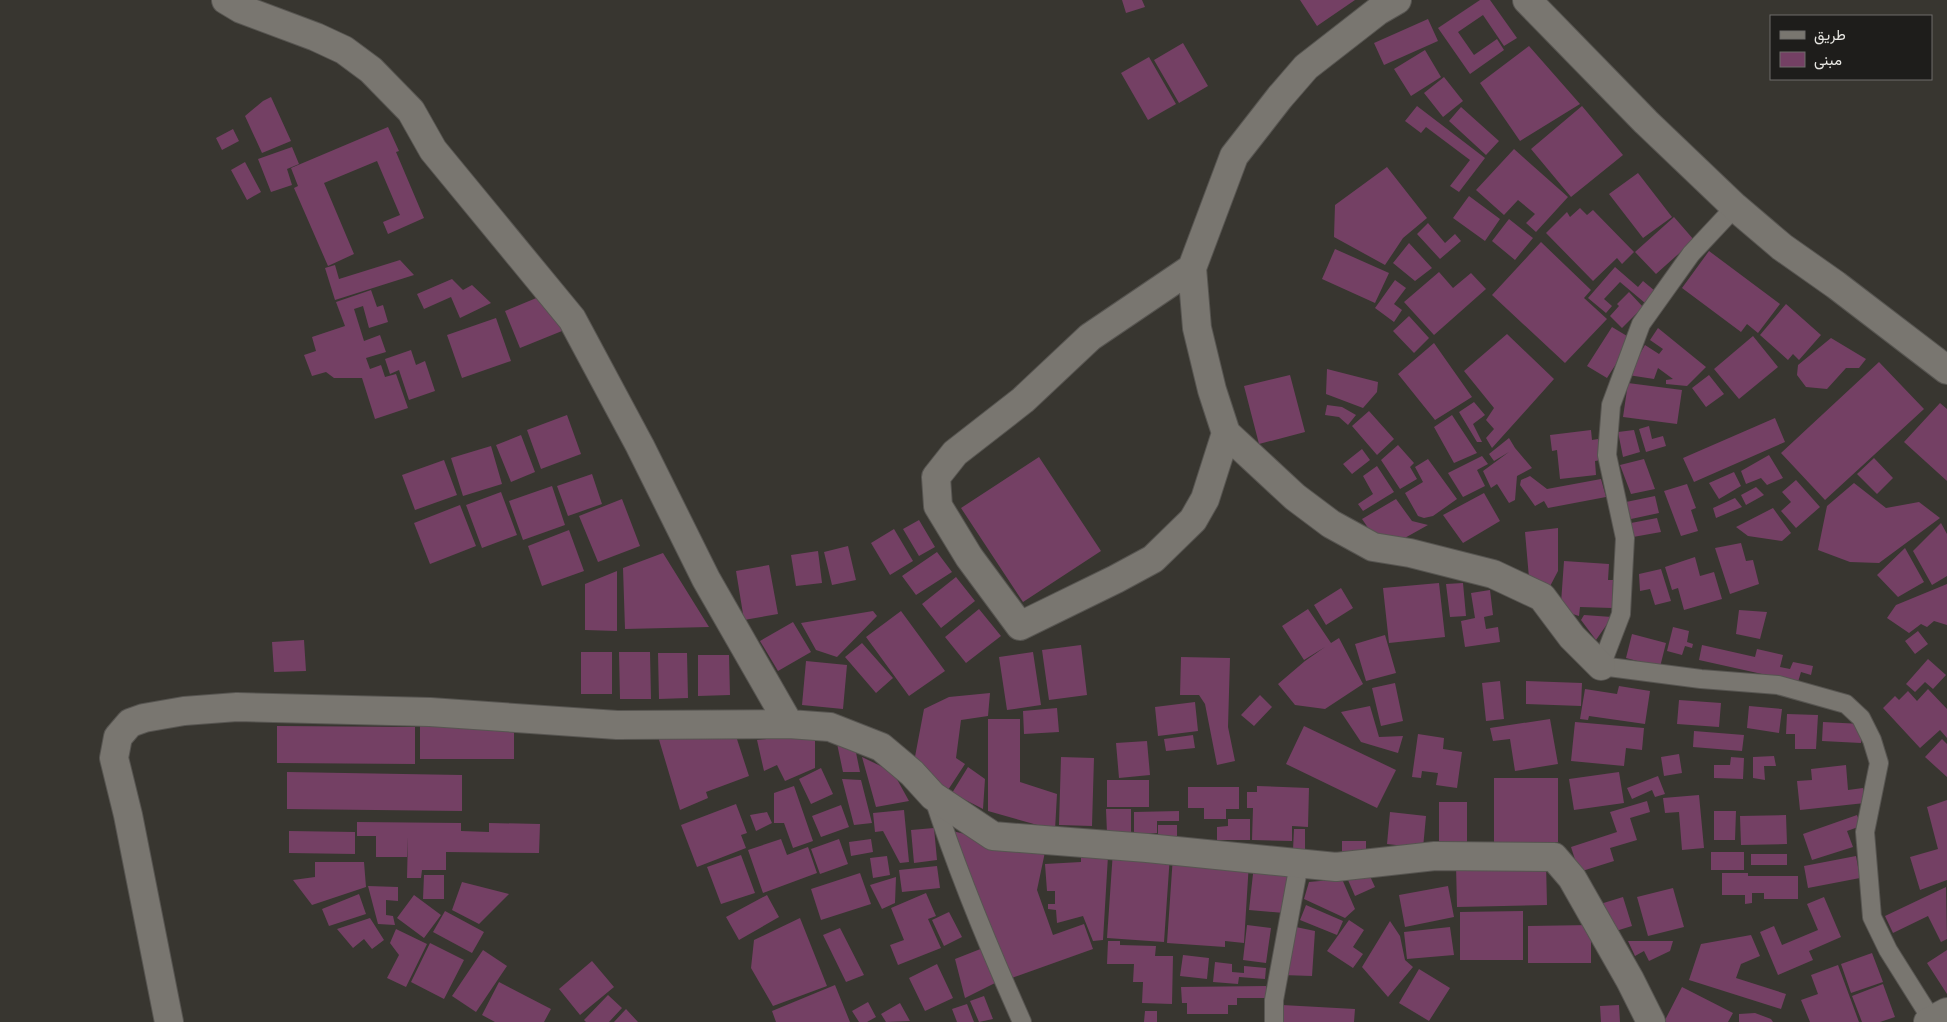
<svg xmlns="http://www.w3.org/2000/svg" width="1947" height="1022" viewBox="0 0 1947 1022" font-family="Quicksand,Vazirmatn,sans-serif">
<rect width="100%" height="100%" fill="#383630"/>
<path fill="#744064" d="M1122 0H1142L1145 7 1126 13Z
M1300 0H1355L1317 26Z
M1480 0H1490L1517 38 1504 46 1483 15 1458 32 1474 55 1497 39 1504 50 1470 74 1438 28Z
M1428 19 1438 41 1384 65 1374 43Z
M1183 43 1208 86 1179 103 1154 60Z
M1529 46 1580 104 1520 141 1480 83Z
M1425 50 1441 77 1411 96 1394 69Z
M1149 57 1176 104 1148 120 1121 73Z
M1444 77 1463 101 1443 117 1424 93Z
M271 97 291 141 262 153 245 116 263 101Z
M1417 106 1485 158 1459 192 1450 186 1470 160 1426 127 1421 133 1405 121Z
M1582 106 1623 155 1571 197 1531 149Z
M1461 107 1499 141 1486 155 1449 121Z
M388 127 399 151 396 152 424 218 388 234 383 222 400 215 377 161 324 183 354 254 328 266 294 188 298 186 291 168Z
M233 129 239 141 222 150 216 138Z
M292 147 299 164 287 169 292 185 271 192 258 159Z
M1514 149 1568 197 1536 232 1526 223 1535 214 1518 200 1504 215 1476 190Z
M245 162 261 192 247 200 231 170Z
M1387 167 1427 218 1403 238 1385 265 1334 237 1335 205Z
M1638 173 1672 217 1643 238 1609 194Z
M1469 196 1500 219 1485 241 1453 218Z
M1580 208 1587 215 1593 210 1634 252 1622 264 1617 258 1593 281 1546 233 1567 212 1570 217Z
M1674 217 1694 240 1656 274 1635 252Z
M1509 219 1533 238 1515 260 1492 241Z
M1428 223 1445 243 1455 234 1461 241 1440 259 1417 234Z
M1541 242 1591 290 1584 298 1607 319 1565 363 1492 295Z
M1409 243 1432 268 1415 281 1393 263Z
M1335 249 1389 273 1375 303 1322 279Z
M1709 251 1780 304 1758 333 1747 324 1741 332 1682 288Z
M400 260 414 275 335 300 325 268 335 265 339 279Z
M1615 267 1638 287 1643 281 1655 291 1645 303 1620 282 1604 299 1612 306 1606 313 1588 298Z
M1439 272 1453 288 1471 273 1486 289 1434 335 1404 302Z
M452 279 463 290 472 285 491 303 460 318 451 297 424 309 417 294Z
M1395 280 1406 288 1394 304 1402 310 1394 322 1375 308Z
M371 290 377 307 383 305 388 322 369 328 363 306 354 309 364 341 380 335 386 352 366 358 370 369 381 365 385 377 396 374 408 408 375 419 362 378H334L326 372 312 376 304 355 316 351 312 337 345 326 336 302Z
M1629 292 1643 307 1622 328 1610 316 1619 306 1617 304Z
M546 294 562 331 520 348 505 311Z
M1786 304 1821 335 1799 360 1793 354 1788 360 1760 335Z
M1409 316 1429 338 1414 353 1393 331Z
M496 318 511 361 462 378 447 335Z
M1612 327 1632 339 1607 378 1587 366Z
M1658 328 1706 367 1687 386 1666 384V380L1673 379 1658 368 1654 379 1628 375 1645 345 1659 354 1663 349 1650 340Z
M1507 334 1554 379 1492 448 1486 438 1494 429 1486 420 1494 408 1464 371Z
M1753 336 1778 367 1739 399 1714 369Z
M1831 338 1866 359 1859 368H1846L1827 389 1806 387 1797 375 1798 365Z
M1434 343 1472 397 1435 420 1398 374Z
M411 350 416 365 425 361 435 391 409 400 399 370 390 374 385 359Z
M1879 362 1924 409 1825 500 1781 453Z
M1327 369 1378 382 1377 392 1363 408 1326 394Z
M1290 375 1305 432 1259 444 1244 386Z
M1709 375 1724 394 1706 407 1692 388Z
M1628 383 1682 390 1677 424 1623 417Z
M1474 402 1485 415 1473 424 1482 442H1477L1459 412Z
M1940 403 1947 409V481L1904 442Z
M1327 405 1342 407 1356 415 1348 425 1339 417 1325 415Z
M1369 411 1394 439 1377 455 1352 426Z
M567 415 581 454 541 469 527 430Z
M1452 415 1477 453 1454 463 1434 427Z
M1775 418 1785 442 1694 482 1683 458Z
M1649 426 1652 439 1663 436 1666 446 1646 452 1639 429Z
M1591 430 1592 440 1598 439 1601 460 1595 461 1596 475 1560 479 1557 450 1552 451 1550 435Z
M1634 430 1640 452 1623 457 1618 432Z
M521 435 535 472 511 482 496 445Z
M1509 438 1515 448 1532 468 1517 476 1515 500 1509 503 1497 484 1491 488 1483 471 1509 452 1494 461 1489 454Z
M1398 445 1414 463 1410 467 1417 479 1400 489 1381 460Z
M491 446 502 484 463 496 451 458Z
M1362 449 1370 460 1352 474 1343 464Z
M1769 455 1783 478 1767 485 1761 478 1746 484 1741 471Z
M1482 456 1488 464 1477 470 1485 486 1463 497 1448 473Z
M1039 457 1101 551 1023 602 961 508Z
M1874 458 1893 478 1877 494 1857 474Z
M1428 459 1457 499 1433 516 1424 518 1418 516 1405 493 1423 482 1415 467Z
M1644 459 1655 489 1631 494 1620 465Z
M444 460 457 495 415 510 402 475Z
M1377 466 1394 492 1363 511 1358 504 1373 494 1363 476Z
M1734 472 1741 486 1719 499 1709 483Z
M592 474 602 504 568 516 557 486Z
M1530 476 1547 489 1601 479 1606 497 1548 508 1544 501 1535 506 1520 485 1521 480Z
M1796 480 1820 507 1796 528 1781 511 1791 502 1782 492Z
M1854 483 1886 508 1919 502 1940 518 1879 563 1850 562 1818 550 1827 506Z
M1687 484 1696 508 1691 510 1698 531 1681 536 1664 491Z
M552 486 565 525 523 540 509 501Z
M1756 487 1764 495 1746 505 1741 495Z
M501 492 517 535 482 548 466 505Z
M1484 493 1500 521 1463 543 1443 515Z
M1655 496 1659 513 1631 519 1626 502Z
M1735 498 1742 507 1716 518 1713 508Z
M622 499 640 546 598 562 579 516Z
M1396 499 1412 521 1428 525 1394 544 1377 541 1362 519Z
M460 505 476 546 430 564 414 523Z
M1773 508 1791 533 1782 541 1748 536 1736 527Z
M1657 518 1661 532 1633 537 1631 523Z
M919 520 935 547 919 556 903 529Z
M1941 523 1947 534V576L1932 585 1913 551Z
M1558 528V571L1547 592 1529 578 1525 532Z
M894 529 913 561 890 575 871 543Z
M569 530 584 571 542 586 528 546Z
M1741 543 1746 561 1753 560 1759 584 1730 594 1715 548Z
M848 546 856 580 832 585 824 552Z
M1905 548 1924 582 1898 597 1877 575Z
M818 551 822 583 796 586 791 555Z
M937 552 952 572 916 595 902 576Z
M663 553 709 627 625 629 623 568Z
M1695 557 1700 576 1714 572 1722 599 1684 610 1678 588 1672 590 1665 567Z
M1564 561 1609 564 1608 580H1613L1612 608 1580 607 1579 616 1566 612 1561 603Z
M769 565 778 614 744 620 736 571Z
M1661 569 1671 601 1655 605 1650 589 1640 591 1639 574Z
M617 571V631L585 630V584Z
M956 577 975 601 941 628 922 604Z
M1439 583 1445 637 1389 643 1383 588Z
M1463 583 1466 616 1450 617 1446 584Z
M1947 584V625L1934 621 1927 627 1921 624 1909 633 1887 618 1896 605Z
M1341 588 1353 608 1326 625 1314 605Z
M1490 590 1493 615 1484 617 1486 629 1498 627 1500 642 1465 647 1461 621 1475 618 1471 593Z
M979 609 1001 636 966 663 945 637Z
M1308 609 1331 643 1339 638 1363 684 1325 709 1295 705 1278 684 1305 661 1325 647 1304 660 1282 626Z
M1739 610 1767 612 1760 639 1736 634Z
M873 611 877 616 837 657 816 650 801 623Z
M901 611 945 671 909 696 866 637Z
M1584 615 1612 617 1596 640 1581 620Z
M793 622 811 652 778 671 760 641Z
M1673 627 1689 631 1687 642 1693 644 1692 648 1685 646 1682 655 1667 651Z
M1918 631 1928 644 1915 654 1905 641Z
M1632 634 1666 643 1660 667 1626 658Z
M1385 635 1396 673 1366 681 1355 644Z
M304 640 306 671 274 672 272 642Z
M862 643 893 678 876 693 845 657Z
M1081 645 1087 695 1049 700 1042 650Z
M1702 645 1755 657 1757 649 1783 655 1780 667 1790 669 1793 662 1813 666 1811 675 1801 672 1798 682 1699 660Z
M581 652H612V694H581Z
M619 652H650L651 699H620Z
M1033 652 1041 705 1007 710 999 657Z
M658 653H687L688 698 659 699Z
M698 655H729L730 695 698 696Z
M1181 657 1230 658 1228 727 1235 761 1217 765 1205 704 1199 695H1180Z
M1928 659 1946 675 1933 689 1925 682 1915 692 1906 684Z
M806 661 847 665 843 709 802 705Z
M1500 681 1504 719 1486 721 1482 683Z
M1526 681 1582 683 1581 706 1526 704Z
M1395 683 1403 721 1381 726 1372 688Z
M1619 686 1650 691 1645 724 1589 716 1588 720 1580 719 1585 689 1617 694Z
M1928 689 1947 709V738L1940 730 1920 748 1883 708 1895 696 1899 700 1908 691 1917 701Z
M990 693 988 716 961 720 956 758 965 764 948 790 914 762 924 709 949 697Z
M1260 695 1272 707 1254 726 1241 715Z
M1679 700 1721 703 1719 727 1677 724Z
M1195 702 1198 731 1158 736 1155 707Z
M1370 706 1379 737 1403 736 1398 753 1361 742 1341 712Z
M1749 706 1782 709 1779 733 1747 728Z
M1057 708 1059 732 1024 734 1023 711Z
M1787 714 1818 715 1816 749H1795V734H1786Z
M988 719H1020V782L1057 794 1055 830 988 811Z
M1550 719 1558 764 1515 771 1510 739 1493 741 1490 728Z
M420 722H514V759H420Z
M1575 722 1644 728 1642 750 1626 748 1624 766 1571 761Z
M1823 722 1862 724 1861 743 1822 741Z
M277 726 415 727V764L277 763Z
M1304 726 1396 770 1377 808 1286 764Z
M1694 731 1744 735 1742 751 1693 747Z
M657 733H735L749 776 706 792 708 798 680 810Z
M815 734V768L785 781 777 765 764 771 757 740Z
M835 734 853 738 860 772H843Z
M1418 734 1444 738 1443 749 1462 752 1457 788 1436 785 1438 773 1422 771 1421 778 1412 777Z
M1193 735 1195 748 1166 751 1164 739Z
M1942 739 1947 744V777L1925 757Z
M1147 741 1150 775 1119 778 1116 743Z
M1679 754 1682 773 1664 776 1661 757Z
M1774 756 1776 766H1764L1765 780 1753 778V757Z
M862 757 893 772 909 801 876 807Z
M1061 757 1094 758 1092 826 1059 825Z
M1731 757 1744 758 1743 779 1714 778V765H1730Z
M1846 765 1848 790 1863 788 1865 803 1800 810 1797 781 1812 780 1811 769Z
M968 767 985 779 983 809 952 793Z
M821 768 833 794 811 804 799 779Z
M287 772 462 775V811L287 809Z
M1619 772 1624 803 1574 810 1569 779Z
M1658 776 1665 794 1655 797 1652 790 1632 799 1627 788Z
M1494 778H1558V842H1494Z
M842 779 861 780 872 823 854 825Z
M1107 780H1149V807H1107Z
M794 786 813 841 793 848 784 823H774V793Z
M1257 786 1309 788 1308 827 1292 826V841L1252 840 1253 808H1247V792H1257Z
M1188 787H1239V809H1226V819H1204V808H1188Z
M1699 795 1704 848 1682 850 1679 812 1665 813 1663 798Z
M1947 800V880L1920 890 1910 857 1938 849 1927 807Z
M1647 801 1650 812 1630 818 1637 840 1610 848 1614 861 1579 872 1571 847 1617 832 1610 812Z
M1439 802H1467V844H1439Z
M736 804 747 833 741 835 746 848 697 867 681 825Z
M841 805 849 827 821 837 812 816Z
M1106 809H1131V833H1107Z
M904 810 909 862 900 863 883 831 875 832 873 813Z
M1179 811V821H1157V833L1134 834V812Z
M1714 811H1736L1735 840H1714Z
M767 812 772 823 756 831 750 815Z
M1390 812 1426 816 1423 848 1387 844Z
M1786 815 1787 844 1741 845 1740 816Z
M1857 815 1861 826 1847 831 1853 847 1812 860 1803 834Z
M1228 819H1250V840H1217V827L1228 826Z
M357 822 461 823V831L489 832V823L540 824 539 853 446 852V870H422L421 878H407L408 837 407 857H376V836H357Z
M1158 825H1177V838L1158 837Z
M934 828 937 860 914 863 911 830Z
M1294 829H1305V850H1293Z
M289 831 355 832V854L289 853Z
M952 831 1045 852 1037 890 1053 935 1084 924 1093 949 1006 980Z
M781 839 787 855 808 847 817 873 763 893 748 850Z
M839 839 848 864 820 874 811 849Z
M871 839 873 852 851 856 849 842Z
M1342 841H1366V857L1342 856Z
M1113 851 1170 855 1164 942 1107 938Z
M1711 852H1744V870H1711Z
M1081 853 1108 856 1103 940 1093 941 1083 916 1057 923 1056 910 1048 909V904H1055V891H1047L1045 864 1081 862Z
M1751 854H1787V865H1751Z
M741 855 755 893 721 904 707 867Z
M887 856 890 875 873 878 870 858Z
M1173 856 1249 862 1244 943 1225 941V947L1167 943Z
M1856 856 1860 878 1808 888 1804 866Z
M315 862H364L366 887 312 905 293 880 315 877Z
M1546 863 1547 905 1457 907 1456 865Z
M1254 865 1288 869 1284 913 1249 910Z
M937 866 940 888 902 892 899 870Z
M1368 872 1375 887 1355 896 1348 880Z
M860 873 871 904 821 920 811 889Z
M1722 873H1748V876H1798V899H1764V893H1752V903L1745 904V895H1722Z
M424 875H444V899H423Z
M896 877 895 903 882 909 870 885Z
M1342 879 1355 909 1345 918 1304 899 1309 882Z
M462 882 509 894 479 924 452 910Z
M368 886 398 887V901L386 900V915L393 916 395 925 378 924Z
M1448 886 1454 917 1405 927 1399 895Z
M1946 887 1947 939 1941 942 1928 916 1893 933 1885 916Z
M1673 888 1684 927 1648 936 1637 897Z
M926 893 936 916 928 919 941 948 898 965 890 945 904 940 891 908Z
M359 894 366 914 329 926 322 909Z
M414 895 441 915 424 938 397 918Z
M767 895 779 917 739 940 726 917Z
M1623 897 1632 926 1606 934 1597 905Z
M1824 897 1841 937 1809 951 1813 960 1778 975 1760 932 1774 926 1782 945 1818 930 1807 904Z
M1306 905 1343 921 1337 935 1300 920Z
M445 911 484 932 472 953 433 932Z
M1523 911V960H1460V912Z
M949 912 962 937 944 946 932 920Z
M370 918 384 940 372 949 364 939 353 948 337 929Z
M800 918 827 986 773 1006 751 968 754 940Z
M1349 920 1364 930 1353 947 1363 954 1353 968 1327 951Z
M1390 921 1400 936 1405 960 1413 967 1388 997 1362 967Z
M1247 925 1271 928 1266 963 1243 960Z
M1591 925V963H1528V926Z
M1291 926 1315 931 1312 976 1282 975Z
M1450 927 1454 955 1407 959 1404 932Z
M840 928 864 975 846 982 823 935Z
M396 929 427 944 406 987 387 978 399 955 390 943Z
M1751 935 1760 956 1741 964 1736 978 1786 994 1781 1009 1689 980 1701 944Z
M1108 941H1120V945L1156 946 1155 956H1173L1172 1004 1142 1003 1143 982H1133L1134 964H1107Z
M1628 941H1673L1670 951 1649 961 1644 951 1635 956Z
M430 943 464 960 444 999 411 982Z
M983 948 995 983 965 998 955 959Z
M483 950 507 966 476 1012 452 996Z
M1947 950V994L1927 963Z
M1872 953 1883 982 1851 993 1841 964Z
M1183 955 1209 958 1207 979 1180 976Z
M592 961 614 987 580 1015 559 989Z
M1215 962 1232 964V972L1244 973V966L1266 968 1265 979 1239 977 1238 984 1213 982Z
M937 964 953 998 925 1011 909 978Z
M1838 965 1859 1022H1810L1801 1000 1818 994 1811 975Z
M1419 969 1450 988 1429 1021 1399 1003Z
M499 982 551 1009 544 1022H495L482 1015Z
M1883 984 1895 1017 1880 1022H1862L1852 996Z
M835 985 850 1022H776L772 1011Z
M1266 986V998H1237V1005H1228V1014H1187V1003H1182L1181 987Z
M1682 987 1733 1013 1728 1022H1664Z
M608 995 622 1008 609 1022H586L584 1020Z
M984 996 993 1019 979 1022 970 1001Z
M868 1002 876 1017 867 1022H859L852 1011Z
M900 1003 910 1021 886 1022 881 1014Z
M967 1004 974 1022H957L952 1009Z
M1282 1005 1355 1009 1354 1022H1281Z
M1619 1005 1620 1022H1601L1600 1006Z
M626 1009 638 1022H614Z
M1145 1011H1157V1022H1144Z
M1755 1013 1771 1019 1773 1022H1739V1014Z"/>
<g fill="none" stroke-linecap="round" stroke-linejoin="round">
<defs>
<path id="service" d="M1735 207 1691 254 1641 324 1611 405 1607 455 1625 538 1621 614 1601 666 1701 679 1778 685 1846 704 1861 718 1872 740 1879 763 1865 832 1872 917 1888 950 1932 1020
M933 796C958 874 989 948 1022 1022
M1274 1022V1000L1299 864"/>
<path id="minor" d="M226 0 241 9 316 37 344 50 371 70 411 111 433 150 572 319 640 446 706 579 789 724
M1397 0 1378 11 1306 67 1280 97 1234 156 1192 268 1197 328 1212 390 1226 433 1295 497 1331 524 1373 547 1410 553 1493 574 1542 597 1572 637 1601 666
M1527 0 1646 122 1735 207 1782 247 1836 285 1947 370
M1192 268 1090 337 1023 400 955 453 936 477 938 506 969 557 1020 626 1116 579 1153 559 1193 520 1205 499 1226 433
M169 1022 128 815 114 758 118 737 130 723 144 718 184 711 237 707 430 712 617 725 789 724 830 727 881 747 912 773 933 796 993 836 1147 848 1336 867 1435 856 1554 857 1572 878 1630 980 1651 1022
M1928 1022 1947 1012"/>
</defs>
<use href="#service" stroke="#575551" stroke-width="20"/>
<use href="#minor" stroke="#575551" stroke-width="30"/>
<use href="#service" stroke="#797670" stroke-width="18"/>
<use href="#minor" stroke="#797670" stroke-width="28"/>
</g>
<rect x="1770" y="15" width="162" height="65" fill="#1e1d1b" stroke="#6e6d6b"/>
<rect x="1780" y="31" width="25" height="8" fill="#797670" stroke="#6e6d6b"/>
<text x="1814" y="40" font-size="15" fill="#e7e6e2">طريق</text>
<rect x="1780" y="52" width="25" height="15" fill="#744064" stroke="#6e6d6b"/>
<text x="1814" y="65" font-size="15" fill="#e7e6e2">مبنى</text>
</svg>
